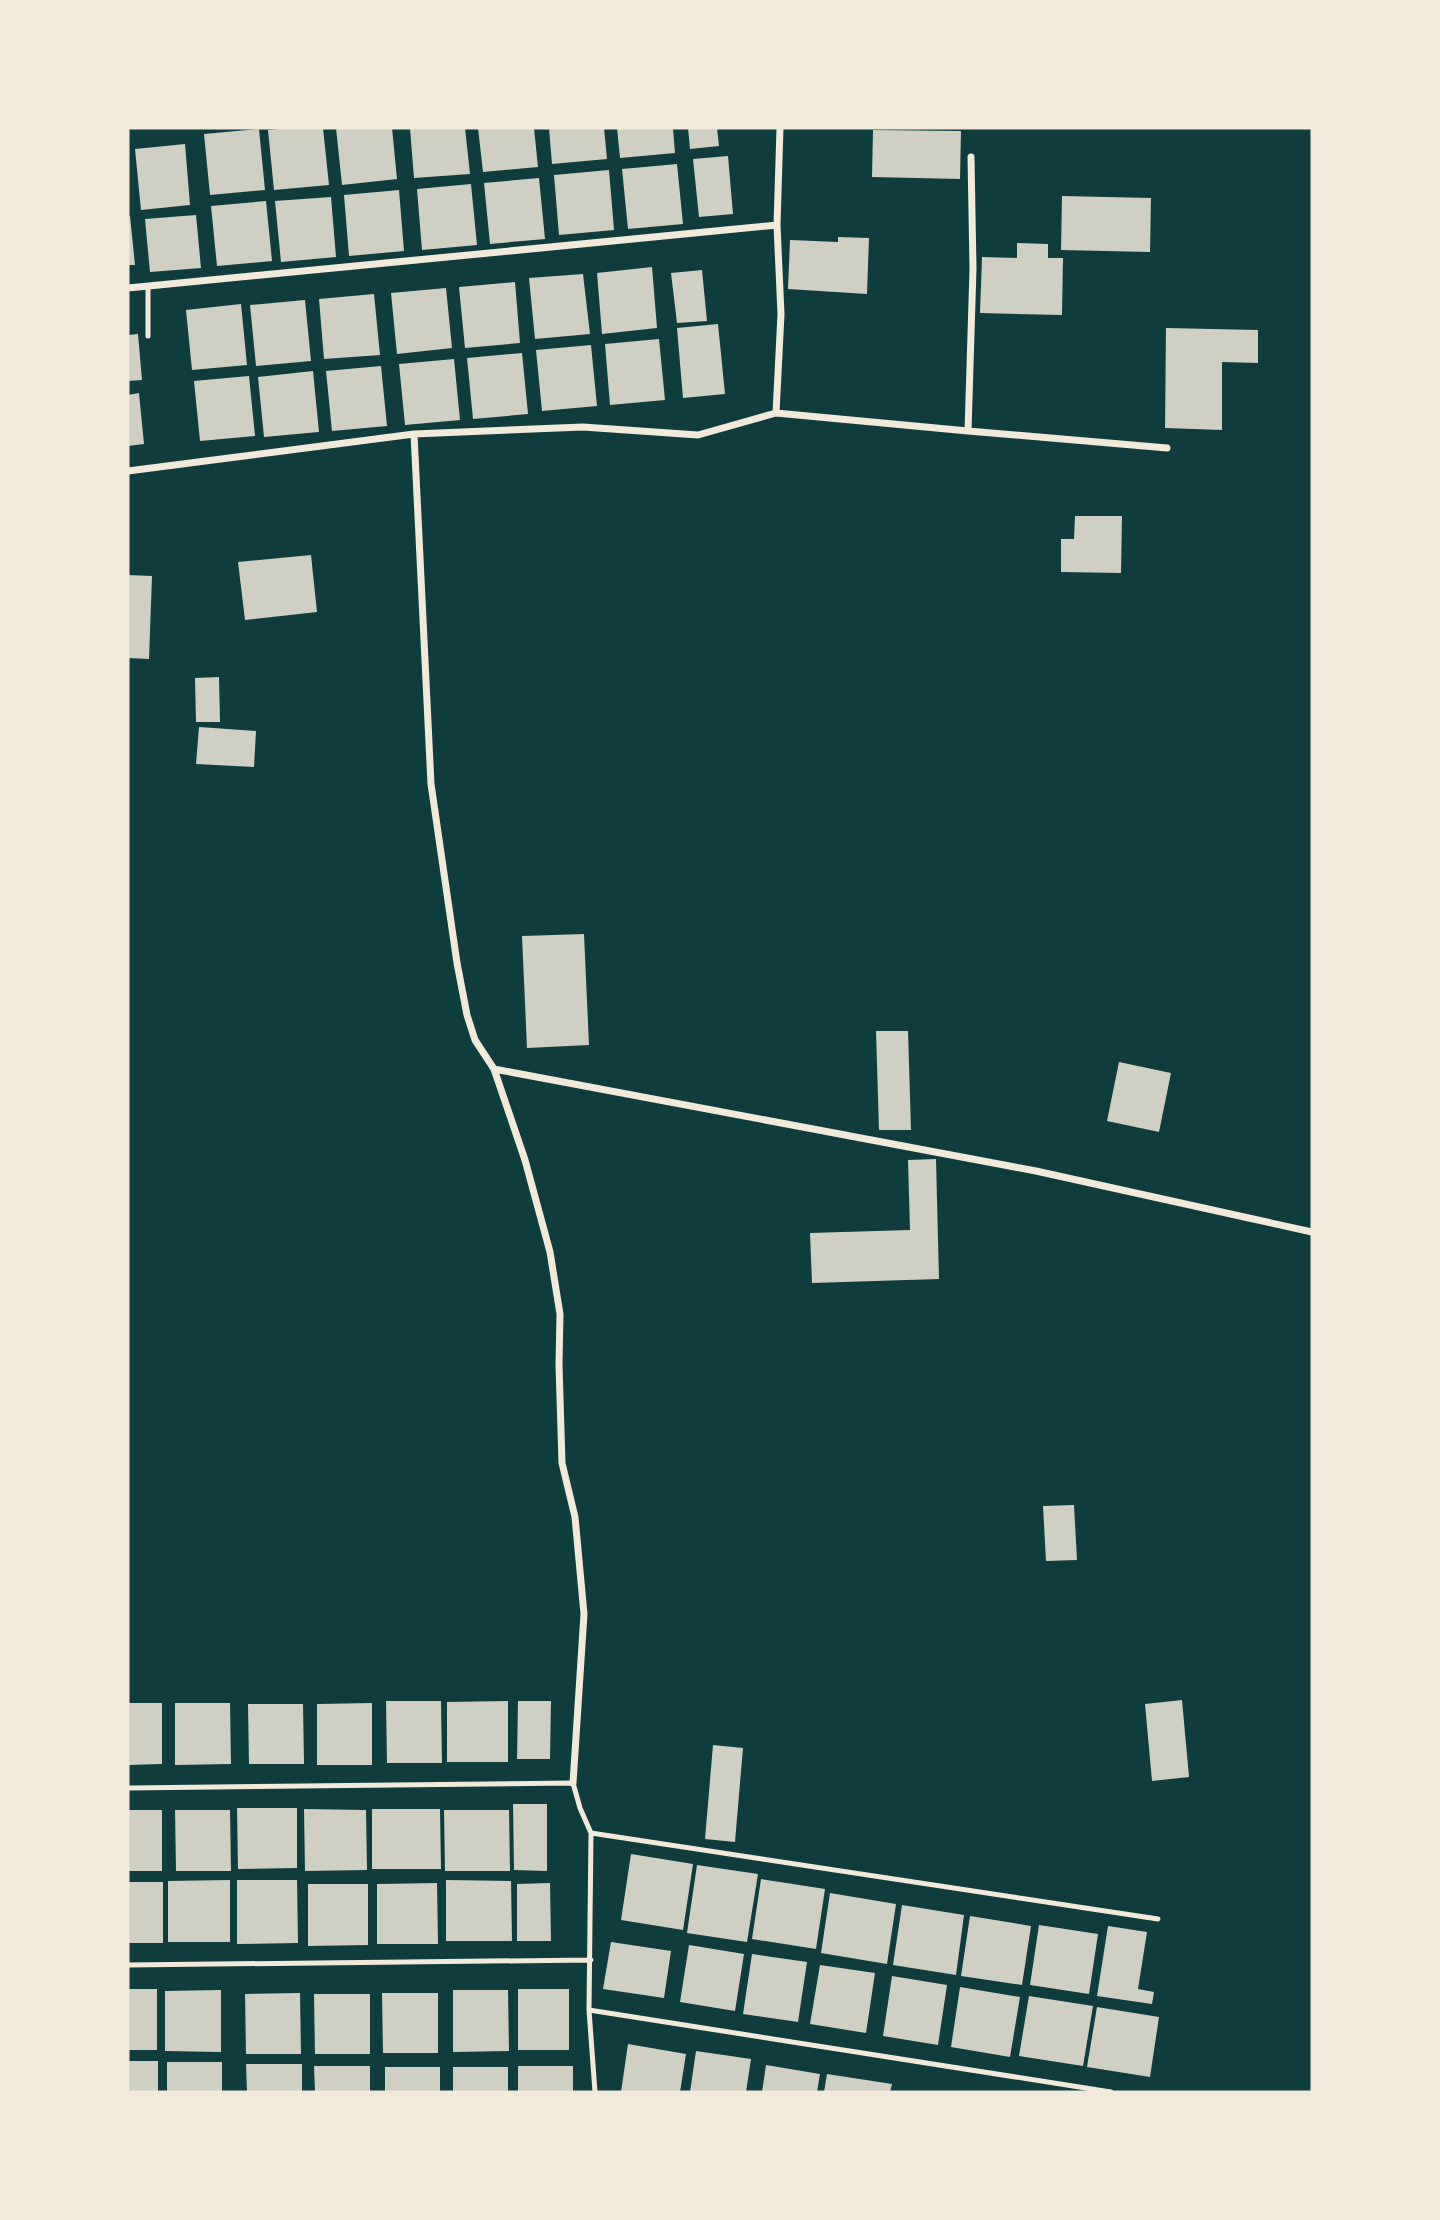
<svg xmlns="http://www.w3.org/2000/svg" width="1440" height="2220" viewBox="0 0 1440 2220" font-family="Figtree,sans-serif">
<rect width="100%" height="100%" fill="#0f3d3e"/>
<path fill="#cfcfc3" d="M292 128H323L329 185 274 190 268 130Z
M336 128H392L397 179 342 185Z
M410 128H465L470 174 414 178Z
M478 128H534L538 167 483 172Z
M549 128H604L607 159 552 164Z
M617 128H673L675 153 620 158Z
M688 128H717L719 146 690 149Z
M259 129 265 190 210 195 204 134Z
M873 130 961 131 960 179 872 177Z
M185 144 190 205 141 210 135 149Z
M728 156 733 214 699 217 693 159Z
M677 164 683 224 628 229 622 169Z
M609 170 614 230 559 235 554 175Z
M539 178 545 239 490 244 484 183Z
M471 184 477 245 422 250 417 189Z
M399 190 404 251 349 256 344 195Z
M1062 196 1151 198 1150 252 1061 250Z
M331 197 336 257 281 262 275 201Z
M266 201 272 261 217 266 211 206Z
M196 215 201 268 150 272 145 219Z
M130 216 135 265H128V217Z
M838 237 869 238 867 294 788 289 790 240 838 242Z
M1017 243 1048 244V258H1063L1062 315 980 313 982 257 1017 258Z
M652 267 657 328 602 334 597 273Z
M702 270 707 321 677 323 671 273Z
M583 274 590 334 535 339 529 278Z
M515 282 520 343 465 348 459 287Z
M446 288 452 348 397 354 391 293Z
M374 294 380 355 324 359 319 299Z
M305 300 311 361 256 366 250 305Z
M241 304 247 365 192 370 186 310Z
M718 324 725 394 683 398 677 328Z
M1166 328 1258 330V363L1222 362V430L1165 428Z
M138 334 142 380 128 381V335Z
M659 339 665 400 610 405 605 344Z
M591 345 597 406 542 411 536 350Z
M522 353 528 414 473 419 467 358Z
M454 359 460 420 405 425 399 364Z
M381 366 387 426 332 431 326 371Z
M313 371 319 432 264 437 258 377Z
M249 376 255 436 200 441 194 381Z
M139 393 144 444 128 446V395Z
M1075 516H1122L1121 573 1061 572V539H1074Z
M311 555 317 612 245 620 238 562Z
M128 575 152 576 149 659 128 658Z
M219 677 220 722H196L195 678Z
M199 727 256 731 254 767 196 764Z
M584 934 589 1045 527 1048 522 936Z
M876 1031H908L911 1130H879Z
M1119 1062 1171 1073 1159 1132 1107 1121Z
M936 1159 939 1279 812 1283 810 1233 910 1230 908 1160Z
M1074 1505 1077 1560 1046 1561 1043 1506Z
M1182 1700 1189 1777 1152 1781 1145 1704Z
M386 1701H441L442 1763H387Z
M508 1701V1762H447V1702Z
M518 1701H551L550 1759H517Z
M128 1703H162V1764L128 1765Z
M175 1703H230L231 1764 175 1765Z
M372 1703V1765H317V1704Z
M248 1704H303L304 1764H249Z
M713 1745 743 1748 735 1842 705 1839Z
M513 1804H547V1871L514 1870Z
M237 1808H297V1868L238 1869Z
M304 1809 366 1810 367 1870 305 1871Z
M372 1809H440L441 1869H372Z
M128 1810H162V1871H128Z
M175 1810H230L231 1871H176Z
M444 1810H509L510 1871H445Z
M631 1854 693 1864 683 1930 621 1920Z
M697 1865 758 1874 747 1942 687 1933Z
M761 1879 825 1889 816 1949 752 1939Z
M230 1880V1942H168V1881Z
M237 1880H297L298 1943 237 1944Z
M446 1880 511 1881 512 1941H446Z
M128 1882H163V1943H128Z
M437 1883 438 1944H377V1884Z
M550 1883 551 1941H517V1884Z
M308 1884H368V1945L308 1946Z
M830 1893 896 1904 887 1964 821 1953Z
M902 1905 964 1915 956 1975 893 1965Z
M970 1916 1031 1926 1022 1985 961 1976Z
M1039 1925 1098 1934 1089 1994 1030 1985Z
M1108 1926 1147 1932 1138 1989 1154 1992 1152 2004 1097 1996Z
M611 1942 671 1951 664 1998 603 1989Z
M689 1945 744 1954 735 2011 680 2002Z
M752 1954 807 1962 798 2022 743 2014Z
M820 1965 875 1973 866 2033 810 2024Z
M892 1976 947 1985 938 2045 883 2036Z
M960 1987 1020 1997 1010 2057 951 2047Z
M128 1989H157V2050H128Z
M518 1989H569V2050H518Z
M221 1990V2052L165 2051V1991Z
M453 1990H508L509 2051 453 2052Z
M300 1993 301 2054H246L245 1994Z
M382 1993H438V2053H383Z
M314 1994H370V2054H315Z
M1029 1996 1093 2006 1083 2066 1019 2056Z
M1097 2007 1159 2017 1150 2077 1087 2067Z
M628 2044 686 2054 680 2092H621Z
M696 2051 751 2059 746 2092H690Z
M128 2061H158V2092H128Z
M167 2062H222V2092H167Z
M246 2064H302V2092H247Z
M766 2065 820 2074 817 2092H762Z
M314 2066H370V2092H315Z
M518 2066H573V2092H518Z
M385 2067H440V2092H385Z
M453 2067H508V2092H453Z
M827 2074 892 2084 890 2092H824Z"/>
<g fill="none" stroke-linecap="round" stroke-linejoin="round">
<path stroke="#f1e9da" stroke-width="5" d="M148 336V286
M128 1788 573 1783 580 1808 591 1833 589 2010 595 2092
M591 1833 1158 1919
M128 1965 591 1960
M589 2010 1111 2092"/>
<path stroke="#f1e9da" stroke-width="7" d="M128 288 777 225
M776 413 781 314 777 225 780 128
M968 431 1167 448
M414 434 431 784 457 963 467 1015 475 1040 494 1069 525 1160 550 1252 560 1314 559 1365 562 1463 575 1517 584 1614 573 1783
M128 471 414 434 583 427 698 435 776 413 968 431 973 269 971 157
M494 1069 1036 1171 1312 1232"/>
</g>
<rect width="1440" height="2220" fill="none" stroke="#f1e9da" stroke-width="259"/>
</svg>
